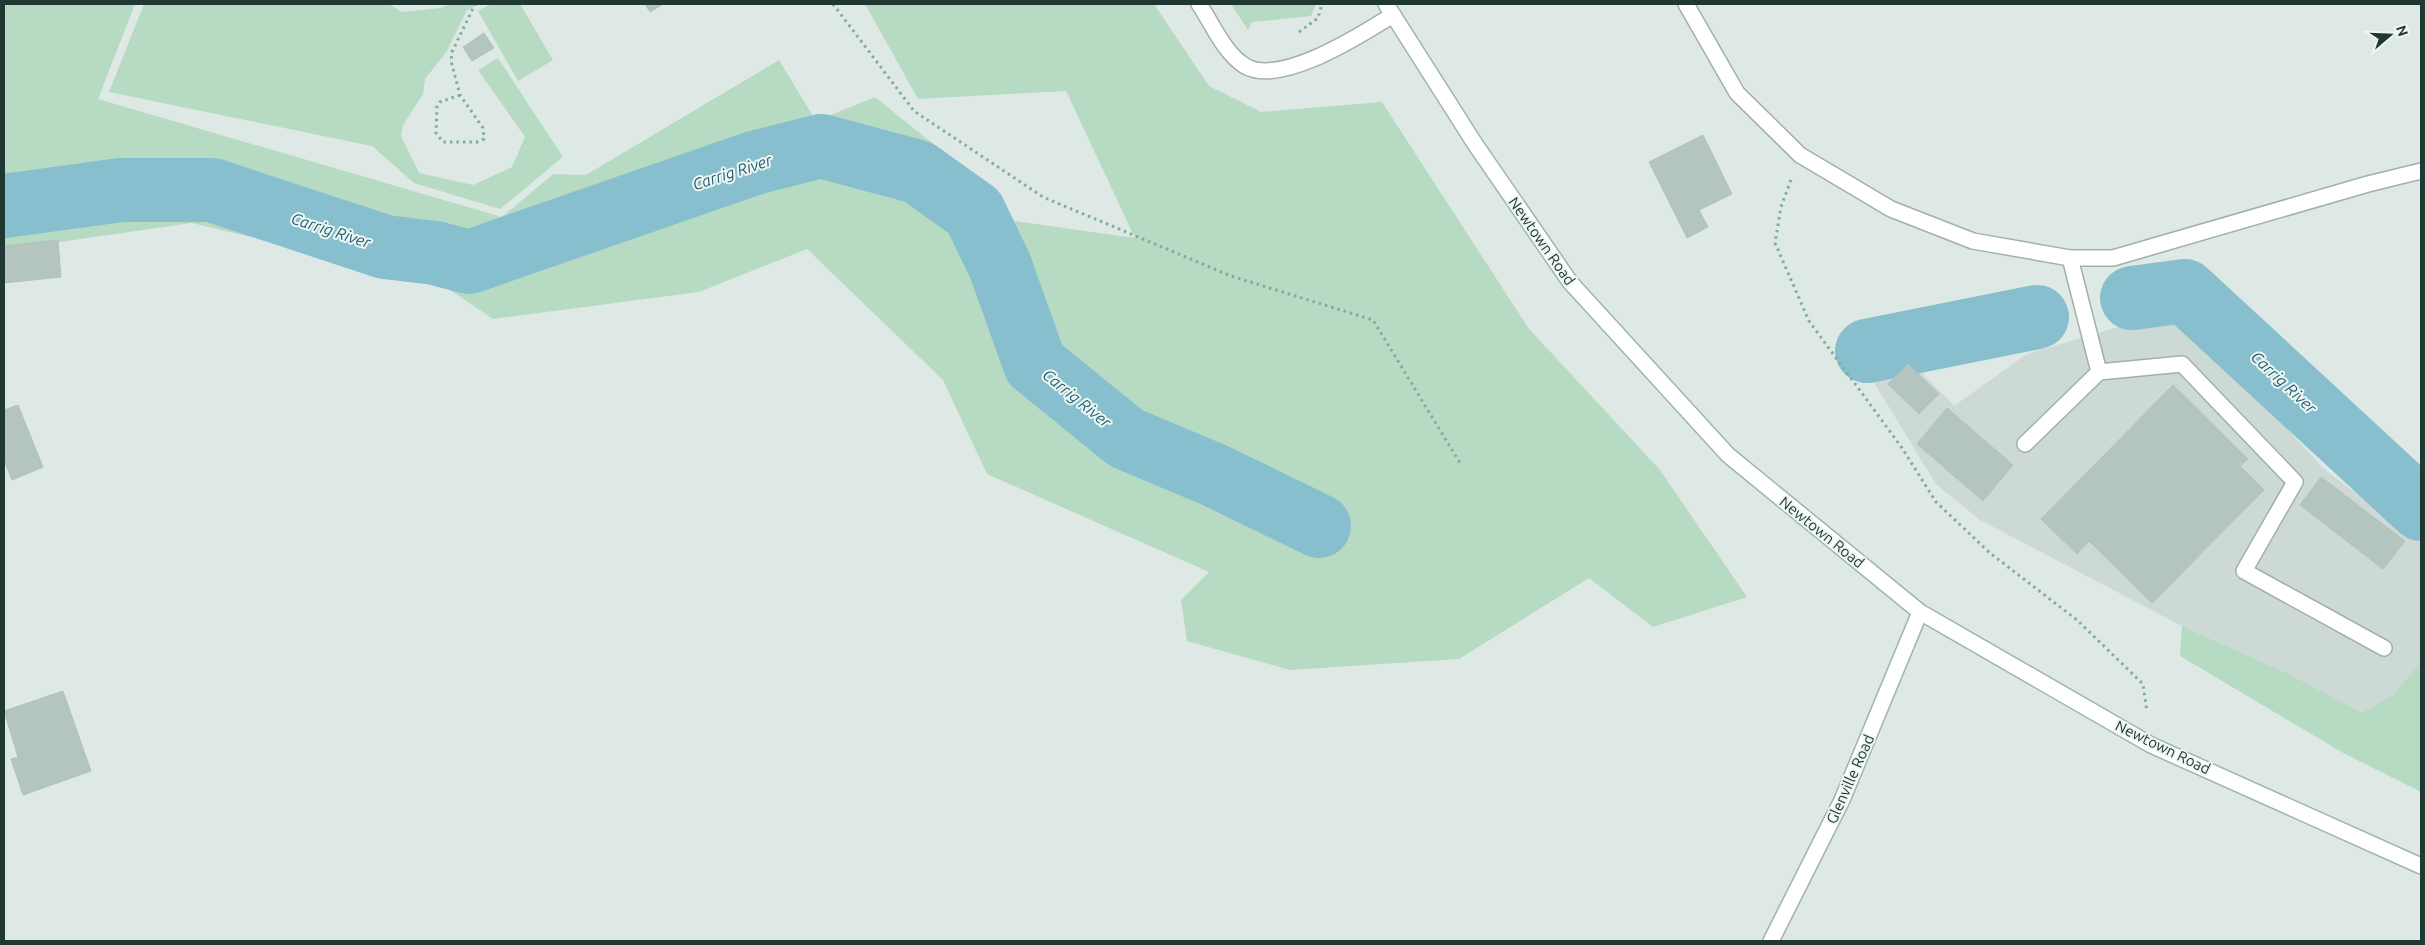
<svg xmlns="http://www.w3.org/2000/svg" width="2425" height="945" viewBox="0 0 2425 945" font-family="Ubuntu,sans-serif">
<rect width="100%" height="100%" fill="#dee9e5"/>
<path fill="#ccd9d4" d="M2183 324 2207 336 2228 364 2324 469 2409 534 2421 539V661L2393 695 2362 714 2289 674 2182 626 1980 520 1936 484 1873 381 1907 357 1954 406 2027 354 2125 325Z"/>
<path fill="#b7dac3" d="M4 4H135L98 99 502 217 553 174 586 175 779 60 816 121 875 97 953 160 1008 220 1135 238 1066 91 918 99 865 4H1154L1209 86 1261 112 1382 102 1529 329 1660 470 1747 597 1653 627 1589 578 1459 659 1290 670 1187 641 1181 600 1209 572 987 474 943 380 807 249 699 292 493 319 438 282 192 223 4 250Z
M144 4H389L402 12 440 8 450 4H479L467 10 447 51 425 79 423 94 403 125 401 136 419 173 473 185 512 167 525 137 478 70 498 58 563 157 500 209 414 183 372 146 109 92Z
M491 4H520L553 60 518 81 478 11Z
M1231 4H1316L1311 16 1252 22 1248 30Z
M2182 626 2289 674 2362 713 2393 695 2421 661V792L2345 754 2180 656Z"/>
<g fill="none" stroke-linecap="round" stroke-linejoin="round">
<path stroke="#87bfce" stroke-width="64" d="M4 206 121 190H212L385 247 435 253 469 262 754 163 821 146 918 172 974 212 1000 266 1035 364 1126 438 1214 475 1319 526
M2132 298 2185 291 2421 509
M1867 351 2037 317"/>
</g>
<path fill="#b4c4be" stroke="#b1c2bc" d="M645 4H663L650 12Z
M484 33 494 48 472 61 463 47Z
M1703 135 1732 194 1699 210 1708 227 1687 238 1649 162Z
M58 240 61 277 4 283V246Z
M1908 364 1939 394 1919 414 1888 384Z
M2173 385 2248 459 2240 466 2264 490 2152 603 2089 541 2077 554 2041 519Z
M18 405 43 467 12 480 4 460V410Z
M1947 408 2013 465 1983 501 1917 444Z
M2321 477 2405 541 2383 569 2300 505Z
M63 691 91 771 23 795 11 759 18 757 4 711Z"/>
<g fill="none" stroke-linecap="round" stroke-linejoin="round">
<defs>
<path id="lane" d="M1199 4C1212 23 1224 53 1245 66 1281 87 1362 34 1393 15
M2099 372 2182 364 2295 482 2244 571 2384 648
M2025 444 2099 372 2070 258"/>
<path id="street" d="M1686 4 1737 93 1800 155 1891 209 1973 241 2070 258H2113L2368 184 2421 171"/>
<path id="secondary" d="M1386 4 1475 144 1570 282 1728 455 1920 612 2151 745 2421 866
M1771 941 1842 800 1920 612"/>
</defs>
<use href="#lane" stroke="#a1b0ac" stroke-width="18"/>
<use href="#street" stroke="#a1b0ac" stroke-width="18"/>
<use href="#secondary" stroke="#9eb5ae" stroke-width="18"/>
<path stroke="#7faca1" stroke-width="3" stroke-dasharray="2.5 4" stroke-linecap="butt" d="M833 4 914 111 1043 197 1231 276 1373 320 1460 463
M1299 32 1318 18 1322 4
M460 95 440 102 437 106 436 133 443 142H477L484 139 483 128 460 95 451 61 452 52 475 4
M1791 180 1781 207 1775 243 1809 321 1902 448 1936 502 1990 553 2077 620 2143 684 2147 712"/>
<use href="#lane" stroke="#fff" stroke-width="15"/>
<use href="#street" stroke="#fff" stroke-width="15"/>
<use href="#secondary" stroke="#fff" stroke-width="15"/>
</g>
<g text-anchor="middle" dominant-baseline="central" stroke-width="4" stroke-linejoin="round" paint-order="stroke">
<g font-size="15" fill="#203833" stroke="#eef6f3">
<text transform="translate(1542 241) rotate(55)">Newtown Road</text>
<text transform="translate(1822 532) rotate(39)">Newtown Road</text>
<text transform="translate(2163 747) rotate(26)">Newtown Road</text>
<text transform="translate(1850 779) rotate(-66)">Glenville Road</text>
</g>
<g font-size="16" font-style="italic" fill="#1d5f72" stroke="#eef6f3">
<text transform="translate(732 172) rotate(-18)">Carrig River</text>
<text transform="translate(331 230) rotate(18)">Carrig River</text>
<text transform="translate(2284 382) rotate(43)">Carrig River</text>
<text transform="translate(1077 398) rotate(39)">Carrig River</text>
</g>
</g>
<rect width="2425" height="945" fill="none" stroke="#203833" stroke-width="10"/>
<g transform="translate(2390 35) rotate(71)" stroke="#eef6f3" stroke-width="4" paint-order="stroke">
<path d="M0-4L9 19L0 12L-9 19Z" fill="#203833"/>
<text y="-8" font-size="14" font-weight="bold" text-anchor="middle" fill="#203833">N</text>
</g>
</svg>
